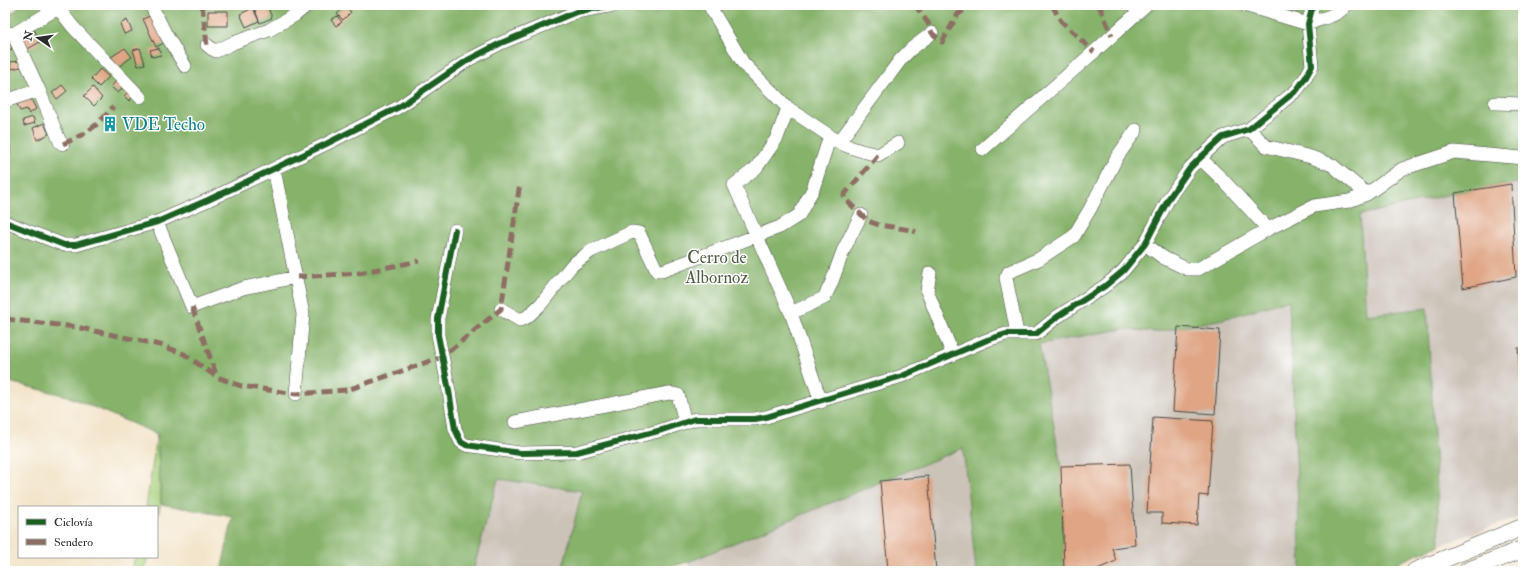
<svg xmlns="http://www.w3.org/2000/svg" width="1528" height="576" viewBox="0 0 1528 576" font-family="'IM FELL Double Pica',serif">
<rect width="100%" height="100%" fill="#fff"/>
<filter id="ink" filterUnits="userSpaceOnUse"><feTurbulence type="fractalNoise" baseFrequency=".025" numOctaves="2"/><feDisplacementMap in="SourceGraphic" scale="8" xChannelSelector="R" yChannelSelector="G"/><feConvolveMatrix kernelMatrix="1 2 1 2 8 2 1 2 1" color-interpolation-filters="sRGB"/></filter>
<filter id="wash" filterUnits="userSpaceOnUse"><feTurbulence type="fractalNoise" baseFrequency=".012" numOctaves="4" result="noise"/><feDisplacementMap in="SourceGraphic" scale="16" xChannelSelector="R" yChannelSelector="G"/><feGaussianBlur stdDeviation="0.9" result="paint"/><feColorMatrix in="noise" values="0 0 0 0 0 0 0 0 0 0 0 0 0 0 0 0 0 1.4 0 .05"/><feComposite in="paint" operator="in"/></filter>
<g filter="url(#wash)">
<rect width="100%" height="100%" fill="#f3e5cb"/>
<path fill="#cbc3b8" d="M1523 182V516L1440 545 1427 308 1366 315 1360 215 1455 193Z
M1289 299 1301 571H1064L1038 344 1122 329 1156 332 1219 320Z
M963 448 976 571H689L688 562Z
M498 479 582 491 562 571H473Z"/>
<path fill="#a8d07b" stroke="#6a7e53" d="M157 434 161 504 157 519V507H146Z
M135 557H148L145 571H131Z"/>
<path fill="#86b26b" stroke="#586e4b" d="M18 5H1523V182L1455 193 1360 215 1366 315 1427 308 1440 545 1378 571H1301L1289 300 1219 320 1156 332 1122 329 1039 344 1061 466 1064 571H976L963 448 688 562 654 571H562L582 491 498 479 473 571H221L233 517 161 504 157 434 67 396 5 381V14H9L18 9Z"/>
<g id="blocks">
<path fill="#dfa584" d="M253 5H267L272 18 260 23Z
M345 6 351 12 343 20 337 14Z
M253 8 259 21 246 27 240 14Z
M208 11H228V26H208Z
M154 14 166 42 156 47 143 19Z
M337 16 342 22 336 26 331 20Z
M127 20 132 31 124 34 120 24Z
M33 27 40 42 26 50 20 34Z
M10 38 12 49 5 51V39Z
M125 48 132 57 118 67 111 57Z
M140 48 145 64 138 66 133 50Z
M159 48 161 55 152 57 150 50Z
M20 61 21 67 11 69 10 62Z
M100 69 109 77 99 87 91 79Z
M119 77 127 83 118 93 111 87Z
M62 85 67 91 57 99 52 93Z
M93 87 102 98 94 106 84 96Z
M131 88 137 93 129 101 124 96Z
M31 99 36 109 29 114 27 109 20 111 17 104Z
M33 117 35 123 24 126 23 120Z
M108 118 117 125 113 131 104 123Z
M44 123 49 134 37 140 33 128Z
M5 145H10V156H5Z
M1511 184 1516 277 1463 288 1455 193Z
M1178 327 1220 330 1215 414 1173 411Z
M1518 348H1523V398H1522Z
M1153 417 1213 421 1208 496 1199 495 1197 525 1162 523V513H1147Z
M1130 464 1135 545 1112 548 1116 561 1093 571H1064L1061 466Z
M928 476 936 571H888L880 481Z"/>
</g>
</g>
<g filter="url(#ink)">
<use href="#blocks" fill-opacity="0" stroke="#494743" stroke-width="1"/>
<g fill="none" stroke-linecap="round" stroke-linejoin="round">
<defs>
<path id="minor" d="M56 5 73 27 140 97
M151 5 165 33 185 66
M1244 5 1308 24C1321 18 1337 17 1346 5
M5 33 13 34 58 8
M13 34 39 90 60 142 63 144
M207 45 212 49 216 51 233 43 269 30 295 15 307 5
M5 101 39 90
M1495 103 1523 104
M788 108 777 138 756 168 734 185 791 313 821 402
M1249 129 1266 146 1311 157 1332 165 1367 194
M833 138C846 148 863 151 878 155L898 143
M839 142 901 59 911 49 932 33
M983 149 1094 52 1146 5
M1200 158 1222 179 1268 229
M274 169 303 314 296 394
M5 222 64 245H76L157 222 208 200 326 144 399 107 468 60 501 43 576 12 614 5
M157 222 192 307 243 288 297 277
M455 230 438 319V335L449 391 455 429 461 442 466 445 520 453 577 452 662 430 695 419H755L766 417 902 376 987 340 1006 334H1036L1057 317 1105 286 1123 271 1145 244 1169 198 1190 168 1200 158 1223 137 1249 129 1297 90 1306 77 1312 66 1308 24 1313 5
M1145 244 1164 258 1187 269H1198L1268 229 1314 206 1349 201 1367 194 1402 169 1454 152 1523 158
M930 273 927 291 953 355
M501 309 520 320 527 317 541 304 572 265 591 251 632 232 639 233 657 271H662L780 227 799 215 813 189 830 136 788 108 743 63 709 5
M791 313 824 298 831 284 843 251 861 215
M1017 333 1006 278 1009 272 1039 259 1074 236 1090 209 1117 157 1136 130
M515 422 669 393 678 395 685 422"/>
<path id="major" d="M1415 571 1523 527
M1467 571 1523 549"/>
</defs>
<use href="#minor" stroke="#494743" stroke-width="14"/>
<use href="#major" stroke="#494743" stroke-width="18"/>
<use href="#minor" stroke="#fff" stroke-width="13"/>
<use href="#major" stroke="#fff" stroke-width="17"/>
<path stroke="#8d6e63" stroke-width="5" stroke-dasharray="10 5" stroke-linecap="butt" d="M202 5 207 45
M915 5 928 23 932 33 942 42 958 14 967 9 971 5
M1052 5 1061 21 1094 52
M1099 5 1112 36
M63 144C88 133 96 127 113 107
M878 155 844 195 845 199 868 221 879 225 911 230 916 232
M297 277 359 273 419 261
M192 307 217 377
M5 319 76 327 160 345 184 354 217 377 241 386 296 394 347 390 442 357 501 309 520 183"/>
<defs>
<path id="cycleway" d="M5 222 64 245H76L157 222 208 200 326 144 399 107 468 60 501 43 576 12 614 5
M455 230 438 319V335L449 391 455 429 461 442 466 445 520 453 577 452 662 430 695 419H755L766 417 902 376 987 340 1006 334H1036L1057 317 1105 286 1123 271 1145 244 1169 198 1190 168 1200 158 1223 137 1249 129 1297 90 1306 77 1312 66 1308 24 1313 5"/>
</defs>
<use href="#cycleway" stroke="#fff" stroke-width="8"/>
<use href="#cycleway" stroke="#1b5e20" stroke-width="6"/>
</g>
</g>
<defs>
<symbol id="building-bare" viewBox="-9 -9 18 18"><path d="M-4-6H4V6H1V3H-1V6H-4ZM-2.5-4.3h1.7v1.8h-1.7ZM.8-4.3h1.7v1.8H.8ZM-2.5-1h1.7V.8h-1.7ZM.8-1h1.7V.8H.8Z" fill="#0f9aa8" stroke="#fff" stroke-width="2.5" paint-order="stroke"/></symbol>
</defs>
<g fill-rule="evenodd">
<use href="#building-bare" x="99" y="113" width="22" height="22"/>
</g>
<g text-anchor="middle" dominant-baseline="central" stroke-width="3" stroke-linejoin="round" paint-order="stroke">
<g font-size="17" fill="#0d838f" stroke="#fff" text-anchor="start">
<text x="122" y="124">VDE Techo</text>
</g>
<g font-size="17" fill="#505d43" stroke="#fff">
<text x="717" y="257">Cerro de<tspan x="717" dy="20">Albornoz</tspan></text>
</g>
</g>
<rect width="1528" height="576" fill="none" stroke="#fff" stroke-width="20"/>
<rect x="18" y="506" width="140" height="52" fill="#ffffff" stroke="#aaaaaa"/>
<rect x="26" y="519" width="20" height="6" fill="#1b5e20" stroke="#aaaaaa"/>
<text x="54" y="526" font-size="12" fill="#2b2b2b">Ciclovía</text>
<rect x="26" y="539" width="20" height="6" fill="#8d6e63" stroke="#aaaaaa"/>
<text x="54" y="546" font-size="12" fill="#2b2b2b">Sendero</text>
<g transform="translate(38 38) rotate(283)" stroke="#ffffff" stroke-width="3" paint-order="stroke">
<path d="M0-3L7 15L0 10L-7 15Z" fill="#2b2b2b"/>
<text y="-6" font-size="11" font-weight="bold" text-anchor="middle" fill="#2b2b2b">N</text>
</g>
</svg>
